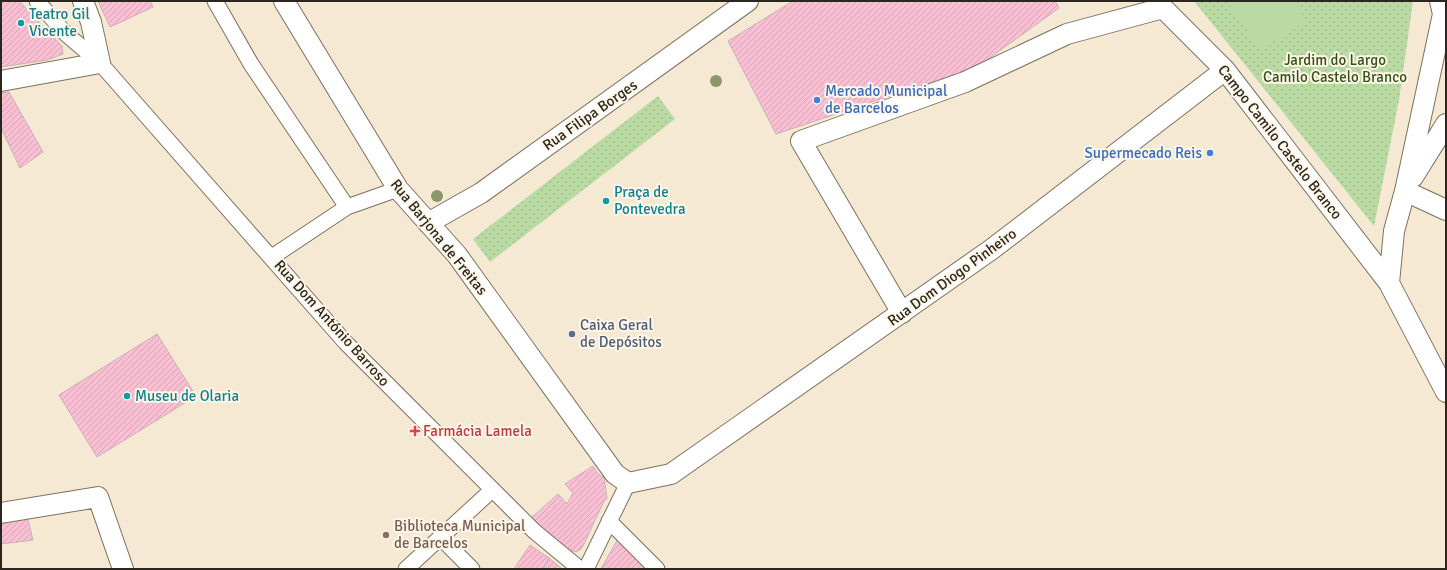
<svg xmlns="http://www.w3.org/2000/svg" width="1447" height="570" viewBox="0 0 1447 570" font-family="Signika,sans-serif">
<defs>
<pattern id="grass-dots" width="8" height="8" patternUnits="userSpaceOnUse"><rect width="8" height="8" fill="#b9daa2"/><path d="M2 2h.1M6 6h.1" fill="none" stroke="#9fbb8b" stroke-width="1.8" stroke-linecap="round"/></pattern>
<pattern id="building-hatch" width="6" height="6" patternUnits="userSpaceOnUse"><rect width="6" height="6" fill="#fabfd3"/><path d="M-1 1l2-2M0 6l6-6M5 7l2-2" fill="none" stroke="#d6a4b5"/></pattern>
</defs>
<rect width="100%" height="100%" fill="#f5e9d3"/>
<path fill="url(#grass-dots)" d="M1194 1H1413L1399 100 1374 226Z
M658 96 675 119 490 262 473 239Z"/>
<path fill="#b9daa2" d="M1227 1H1293L1306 21 1260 51Z"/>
<path fill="url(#building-hatch)" stroke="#cab0b9" d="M1 1H19L62 46 63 54 47 60 1 67Z
M98 1H150L153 7 110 27Z
M793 1H1055L1059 8 977 67 776 134 728 41Z
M9 92 43 152 20 168 1 128V93Z
M157 334 196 396 97 457 59 395Z
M593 466 599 475 604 477 607 499H605L584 544 581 549 576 552 567 549 530 519 558 494 567 504 573 493 565 484Z
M27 516 33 540 1 544V520Z
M619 537 651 569H601Z
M530 545 549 558 543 569H514Z
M549 558 562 569H543Z"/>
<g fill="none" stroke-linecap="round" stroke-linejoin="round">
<defs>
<path id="pedestrian" d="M37 1 65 33 100 63 346 343 534 531 580 569
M215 1 251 64 347 207
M272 257 347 207 398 189
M609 521 657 569
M440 537 472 569
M406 569 492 490
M586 569 628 483"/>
<path id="minor" d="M284 1 398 189 457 255 615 474 628 483 671 474 992 249 1225 70
M1 81 100 63 91 22 83 1
M1413 177 1446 124
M1405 191 1446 210
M428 223 481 193 748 1
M1389 283 1394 231 1405 191 1443 14 1440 1
M902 313 801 141 965 82 1067 34 1163 8 1225 70 1389 283 1446 392
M1 513 98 497 123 569"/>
</defs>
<use href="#pedestrian" stroke="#7c715e" stroke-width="17"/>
<use href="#minor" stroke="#7c715e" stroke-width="22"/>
<use href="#pedestrian" stroke="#fff" stroke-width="15"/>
<use href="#minor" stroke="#fff" stroke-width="20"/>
</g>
<g fill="#8b966b">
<circle cx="716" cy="81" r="6"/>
<circle cx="437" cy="196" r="6"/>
</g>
<g fill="#0f9aa8" stroke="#fef6e9" stroke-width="1.5">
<circle cx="21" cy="23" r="4"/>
<circle cx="606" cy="201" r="4"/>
<circle cx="127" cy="396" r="4"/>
</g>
<g fill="#3f7fe0" stroke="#fef6e9" stroke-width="1.5">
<circle cx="817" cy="100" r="4"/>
<circle cx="1210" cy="153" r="4"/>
</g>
<circle fill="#5c6f8a" stroke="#fef6e9" stroke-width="1.5" cx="572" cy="334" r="4"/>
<path fill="#e0444e" stroke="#fef6e9" stroke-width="1.5" d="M413 425h4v4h4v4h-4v4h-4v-4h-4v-4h4z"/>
<circle fill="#8d6e63" stroke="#fef6e9" stroke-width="1.5" cx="386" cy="535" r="4"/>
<g text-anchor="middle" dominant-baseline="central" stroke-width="4" stroke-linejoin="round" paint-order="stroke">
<g font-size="15" fill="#0d838f" stroke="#fef6e9" text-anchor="start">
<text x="29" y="14">Teatro Gil<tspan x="29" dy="17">Vicente</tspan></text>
<text x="614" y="192">Praça de<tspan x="614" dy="17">Pontevedra</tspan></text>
<text x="135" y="396">Museu de Olaria</text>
</g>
<g font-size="15" fill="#345316" stroke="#fef6e9">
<text x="1335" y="60">Jardim do Largo<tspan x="1335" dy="17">Camilo Castelo Branco</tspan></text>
</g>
<g font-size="15" fill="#366cbe" stroke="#fef6e9" text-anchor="start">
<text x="825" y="91">Mercado Municipal<tspan x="825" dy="17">de Barcelos</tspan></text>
<text x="1202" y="153" text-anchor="end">Supermecado Reis</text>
</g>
<g font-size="15" fill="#2b261e" stroke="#fef6e9">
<text transform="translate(590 115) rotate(-35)">Rua Filipa Borges</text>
<text transform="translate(1280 142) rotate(52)">Campo Camilo Castelo Branco</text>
<text transform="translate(439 237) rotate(51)">Rua Barjona de Freitas</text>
<text transform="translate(952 277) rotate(-36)">Rua Dom Diogo Pinheiro</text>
<text transform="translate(332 323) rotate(48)">Rua Dom António Barroso</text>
</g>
<g font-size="15" fill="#4e5e75" stroke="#fef6e9" text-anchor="start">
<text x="580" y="325">Caixa Geral<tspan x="580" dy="17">de Depósitos</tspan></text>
</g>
<g font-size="15" fill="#be3a42" stroke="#fef6e9" text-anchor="start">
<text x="423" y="431">Farmácia Lamela</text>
</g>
<g font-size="15" fill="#785e54" stroke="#fef6e9" text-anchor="start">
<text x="394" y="526">Biblioteca Municipal<tspan x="394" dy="17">de Barcelos</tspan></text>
</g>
</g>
<rect width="1447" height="570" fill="none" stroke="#2b261e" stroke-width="4"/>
</svg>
